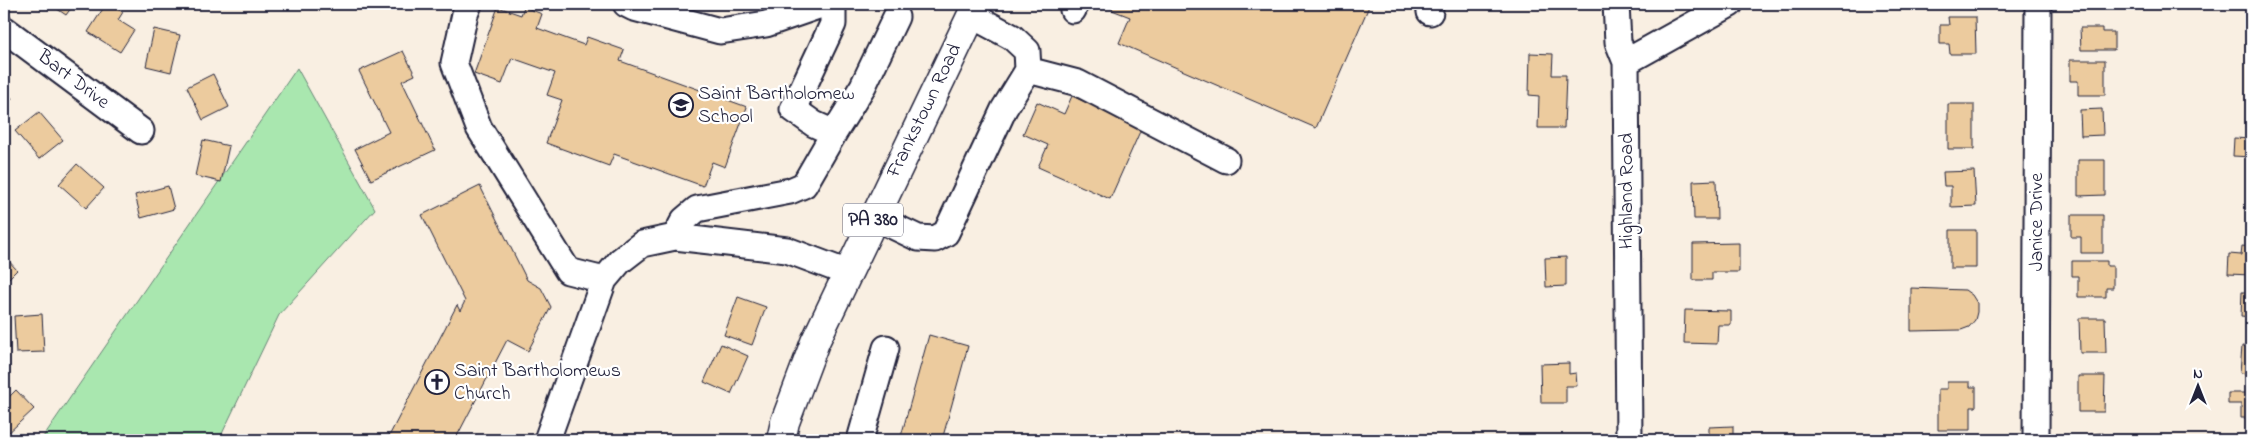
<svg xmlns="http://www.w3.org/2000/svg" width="2255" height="444" viewBox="0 0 2255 444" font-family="'Indie Flower',sans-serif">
<rect width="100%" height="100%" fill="#f9efe2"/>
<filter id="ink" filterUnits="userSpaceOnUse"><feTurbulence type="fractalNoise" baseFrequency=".02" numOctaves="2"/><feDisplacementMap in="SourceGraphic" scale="10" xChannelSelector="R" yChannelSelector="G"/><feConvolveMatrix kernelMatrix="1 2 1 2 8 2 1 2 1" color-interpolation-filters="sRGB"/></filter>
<g filter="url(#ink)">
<path fill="#a9e7af" stroke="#668475" d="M297 68 375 209 279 315 219 440H41Z"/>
<path fill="#eccb9e" stroke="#22223b" d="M50 4H74L66 15Z
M106 4 123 12 118 20 134 30 120 52 88 32Z
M1114 4H1370L1316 128 1119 43 1130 17 1112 10Z
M498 7 521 15 524 7 542 14 537 28 584 45 587 37 624 50 620 61 747 107 725 167 712 162 703 186 614 154 609 166 546 143 562 100 547 95 555 73 512 58 502 84 474 74Z
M1948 17H1975L1976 54H1950L1949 44H1940V25H1949Z
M2080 28H2102V32H2114V50H2081Z
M154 29 180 35 171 72 146 66Z
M403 51 415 75 402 81 435 150 371 180 355 149 389 132 359 71Z
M1530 53 1553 54 1552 75H1566L1564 128H1538L1539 96 1529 95Z
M2070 60H2105V95H2078V81H2070Z
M213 74 229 107 203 120 187 87Z
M4 93 12 98 4 110Z
M1072 96 1142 127 1110 199 1038 167 1048 145 1023 134 1037 102 1064 114Z
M1948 104H1974V149H1948Z
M2102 109 2103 135 2081 136 2080 110Z
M39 112 63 140 39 159 15 131Z
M2234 138 2251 139V157L2233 156Z
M203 140 229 146 221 182 195 176Z
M2078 160H2105V195L2078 196Z
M77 164 104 188 86 208 59 184Z
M1974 171 1976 206 1951 207V186H1944L1943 172Z
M1716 180 1717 219H1694L1693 181Z
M168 186 174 209 141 218 135 195Z
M480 186 527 280 541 288 551 307 528 351 507 340 455 440H387L457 305 460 311 465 301 422 215Z
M2071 215H2103V253H2081V237H2071Z
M1950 230H1976V268H1950Z
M1739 243V272H1712V280H1693V244Z
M2242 246 2251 247V275L2228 274 2229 254 2241 255Z
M4 256 17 270 4 283Z
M1566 257V286L1546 287 1545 258Z
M2072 261H2107V266H2113V288H2106V297H2078V276H2072Z
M1911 288 1965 290 1972 295 1977 303V312L1975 320 1969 327 1961 330 1911 331Z
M2242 292H2251V317L2241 316Z
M738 297 766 307 752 345 724 335Z
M1685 310 1731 311V325H1718L1717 344 1684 343Z
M42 314 44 352 16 353 14 316Z
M2079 318H2105L2106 353H2080Z
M929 335 968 346 942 440H900Z
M721 344 748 356 731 394 704 382Z
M2242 346 2251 347V374L2240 373Z
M1569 363V374L1576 373 1577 386H1566V403H1541L1540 364Z
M2078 376H2105L2104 412H2078Z
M1947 382H1970V387H1976V407H1971V430H1938V389H1947Z
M16 390 34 409 4 437V402Z
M2228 393H2251V418H2241V404H2228Z
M1733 426V438H1753V440H1709V427Z
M2103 433V440H2089V434Z"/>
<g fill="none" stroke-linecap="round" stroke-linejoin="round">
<defs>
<path id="minor" d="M469 4 465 14 454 63 479 128 568 271 604 280 620 261 642 244 675 237 787 250 848 273
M626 4 634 8 720 31 766 24 824 4
M833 4V24L793 109 814 124 834 133 863 86 896 17
M1429 4 1430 12
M1616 4 1618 42 1626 62
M1073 10 1076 4
M4 29 141 131
M1028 70 1078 83 1226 160
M874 217 918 238 935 239 946 233 1004 109 1028 70 1027 51 1012 37 971 15
M675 237 684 220 697 209 790 191 804 185 834 133
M547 440 604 280
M860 440 886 348
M1629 440 1626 62 1730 4
M2036 440 2038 4"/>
<path id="major" d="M781 440 785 422 815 342 977 4"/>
</defs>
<use href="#minor" stroke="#22223b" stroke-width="29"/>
<use href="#major" stroke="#22223b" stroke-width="31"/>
<use href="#minor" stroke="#fff" stroke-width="25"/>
<use href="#major" stroke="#fff" stroke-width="28"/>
</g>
</g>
<defs>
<symbol id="school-ring" viewBox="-11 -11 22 22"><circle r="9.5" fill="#fff" stroke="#22223b" stroke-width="1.5"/><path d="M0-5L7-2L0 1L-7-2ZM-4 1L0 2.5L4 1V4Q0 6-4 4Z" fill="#22223b"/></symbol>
<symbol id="church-ring" viewBox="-11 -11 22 22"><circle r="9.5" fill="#fff" stroke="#22223b" stroke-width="1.5"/><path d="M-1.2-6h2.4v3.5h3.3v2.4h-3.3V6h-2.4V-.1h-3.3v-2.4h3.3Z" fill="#22223b"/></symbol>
</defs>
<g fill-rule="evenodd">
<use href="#school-ring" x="667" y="91" width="28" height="28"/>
<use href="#church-ring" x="423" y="368" width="28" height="28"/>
</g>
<g text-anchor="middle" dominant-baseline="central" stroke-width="4.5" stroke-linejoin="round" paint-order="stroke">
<rect fill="#fff" stroke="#646476" stroke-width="1" x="843" y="203.5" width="60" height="33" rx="4"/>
<g font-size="19" font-weight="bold" fill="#22223b">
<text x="873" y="220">PA 380</text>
</g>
<g font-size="20" fill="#22223b" stroke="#fff">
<text transform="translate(73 80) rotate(37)">Bart Drive</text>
<text transform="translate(925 111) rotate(-64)">Frankstown Road</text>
<text transform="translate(1627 191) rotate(-90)">Highland Road</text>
<text transform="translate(2037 222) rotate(-90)">Janice Drive</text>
</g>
<g font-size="20" fill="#22223b" stroke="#fff" text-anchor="start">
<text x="698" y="94">Saint Bartholomew<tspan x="698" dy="23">School</tspan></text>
<text x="454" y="371">Saint Bartholomews<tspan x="454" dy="23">Church</tspan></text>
</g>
</g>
<rect width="2255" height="444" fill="none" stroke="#fff" stroke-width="20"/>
<rect x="10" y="10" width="2235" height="424" fill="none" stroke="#22223b" stroke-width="2" filter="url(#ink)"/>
<g transform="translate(2198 386)" stroke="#ffffff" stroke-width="4" paint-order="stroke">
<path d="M0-4L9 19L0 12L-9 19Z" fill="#22223b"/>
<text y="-8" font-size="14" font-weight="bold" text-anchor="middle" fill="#22223b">N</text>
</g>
</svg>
